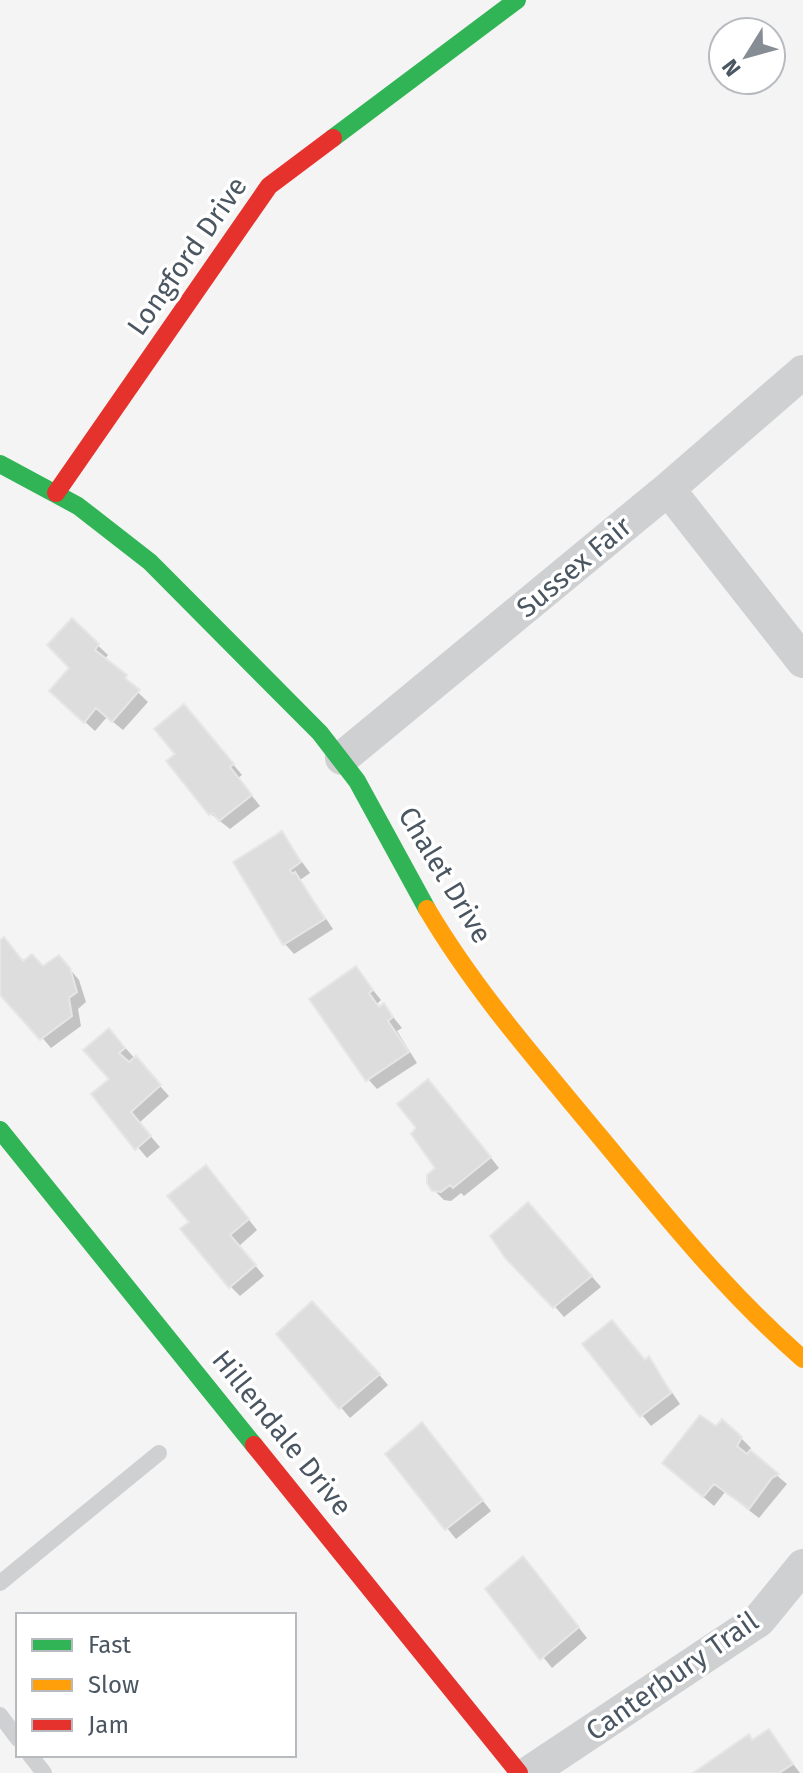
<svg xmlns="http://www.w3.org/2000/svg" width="803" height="1773" viewBox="0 0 803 1773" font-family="'Fira Sans',sans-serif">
<rect width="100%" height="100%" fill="#f4f4f4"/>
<path fill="#0003" d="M72 621 108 655 104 660 148 702 123 730 107 717 95 731 61 700 72 668Z
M194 717 242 775 238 778 260 806 230 829 211 814 169 762 178 755Z
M282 834 310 873 300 880 333 929 294 954 285 944 235 863Z
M4 939 25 962 44 968 68 967 79 980 86 1002 78 1009 81 1026 51 1048 0 988V943Z
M356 969 381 1000 377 1004 380 1008 384 1006 402 1028 397 1031 417 1063 377 1089 368 1079Z
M119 1041 169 1096 139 1123 160 1147 147 1158 94 1095 111 1079Z
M438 1091 499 1168 464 1196 461 1193 451 1201 444 1200 433 1189 437 1168 419 1128Z
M215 1177 257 1230 239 1246 264 1276 240 1296 230 1286Z
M537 1214 601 1287 564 1317 493 1236Z
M279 1334 354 1351 357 1349 388 1385 350 1418Z
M585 1345 646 1362 649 1359 680 1404 651 1426Z
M422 1425 491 1511 456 1539 387 1454Z
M716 1429 741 1438 751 1448 749 1452 787 1484 759 1518 725 1492 714 1506 675 1473Z
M532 1569 587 1638 552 1668 488 1589Z
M768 1731 800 1773H696L753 1742Z"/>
<path fill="#ddddde" stroke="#e5e6e7" stroke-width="2" d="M72 618 99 644 95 650 127 675 125 678 140 690 112 722 96 708 84 723 49 691 69 668 47 645Z
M184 704 234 764 230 767 252 795 219 821 213 813 209 815 166 761 175 754 154 729Z
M282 831 301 862 290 870 292 874 295 872 325 919 283 945 233 862Z
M4 937 23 961 32 954 43 966 59 955 70 968 77 992 69 998 72 1016 40 1040 0 995V940Z
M356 966 373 990 369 993 379 1007 384 1003 393 1017 388 1021 409 1052 366 1081 309 999Z
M109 1028 125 1048 119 1053 129 1062 136 1056 161 1085 131 1112 151 1136 135 1150 91 1094 109 1079 83 1050Z
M428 1079 491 1157 453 1188 450 1185 441 1192 432 1191 427 1183V1175L435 1168 411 1134 416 1128 397 1104Z
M206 1165 249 1219 230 1235 256 1265 229 1288 180 1229 189 1222 167 1196Z
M528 1202 592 1276 553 1308 506 1259 490 1236Z
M312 1301 380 1374 339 1409 276 1334Z
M612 1320 645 1360 649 1356 671 1393 640 1417 582 1344Z
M700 1415 716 1426 722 1419 742 1437 737 1446 747 1454 750 1450 779 1474 772 1478 749 1509 714 1484 703 1497 662 1463Z
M422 1422 483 1500 445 1530 385 1454Z
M523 1556 579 1627 540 1660 485 1589Z
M769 1729 793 1764 779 1773H693L749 1734 752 1740Z"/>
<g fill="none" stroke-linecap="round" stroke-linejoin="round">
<path stroke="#ced0d2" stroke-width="16" d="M0 1583 159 1453
M0 1715 18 1739
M30 1755 44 1773"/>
<path stroke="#ced0d2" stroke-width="34" d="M668 489 803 661
M342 758 668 489 803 372
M529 1773 759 1620 803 1566"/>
<path stroke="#30b455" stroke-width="18" d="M333 138 517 0
M0 464 78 506 150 562 320 733 357 781 427 909
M0 1130 254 1445"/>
<path stroke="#ff9f0a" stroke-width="18" d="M427 909C476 992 540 1064 601 1138 665 1215 727 1293 803 1359"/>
<path stroke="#e5322d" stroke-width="18" d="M56 493 269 186 333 138
M254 1445 519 1773"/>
</g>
<g text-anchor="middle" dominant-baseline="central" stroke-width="7" stroke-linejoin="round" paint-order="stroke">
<g font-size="28" fill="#4a5661" stroke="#fff">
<text transform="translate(187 256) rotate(-55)">Longford Drive</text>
<text transform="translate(574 567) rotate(-40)">Sussex Fair</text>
<text transform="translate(445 875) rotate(59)">Chalet Drive</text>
<text transform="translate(282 1433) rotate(51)">Hillendale Drive</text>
<text transform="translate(672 1676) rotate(-35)">Canterbury Trail</text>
</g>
</g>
<rect x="16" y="1613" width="280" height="144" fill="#ffffff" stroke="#b7bbc0" stroke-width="2"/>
<rect x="32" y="1639" width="40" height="12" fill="#30b455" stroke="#b7bbc0" stroke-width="2"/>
<text x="88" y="1653" font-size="24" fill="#4a5661">Fast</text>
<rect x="32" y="1679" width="40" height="12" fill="#ff9f0a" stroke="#b7bbc0" stroke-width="2"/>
<text x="88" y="1693" font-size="24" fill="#4a5661">Slow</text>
<rect x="32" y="1719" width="40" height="12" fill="#e5322d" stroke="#b7bbc0" stroke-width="2"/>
<text x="88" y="1733" font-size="24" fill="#4a5661">Jam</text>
<g transform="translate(747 56) rotate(233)"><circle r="38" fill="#ffffff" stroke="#b7bbc0" stroke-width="2"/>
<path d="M0-6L14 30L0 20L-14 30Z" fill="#868d94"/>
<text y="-12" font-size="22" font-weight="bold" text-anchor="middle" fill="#4a5661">N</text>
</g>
</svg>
